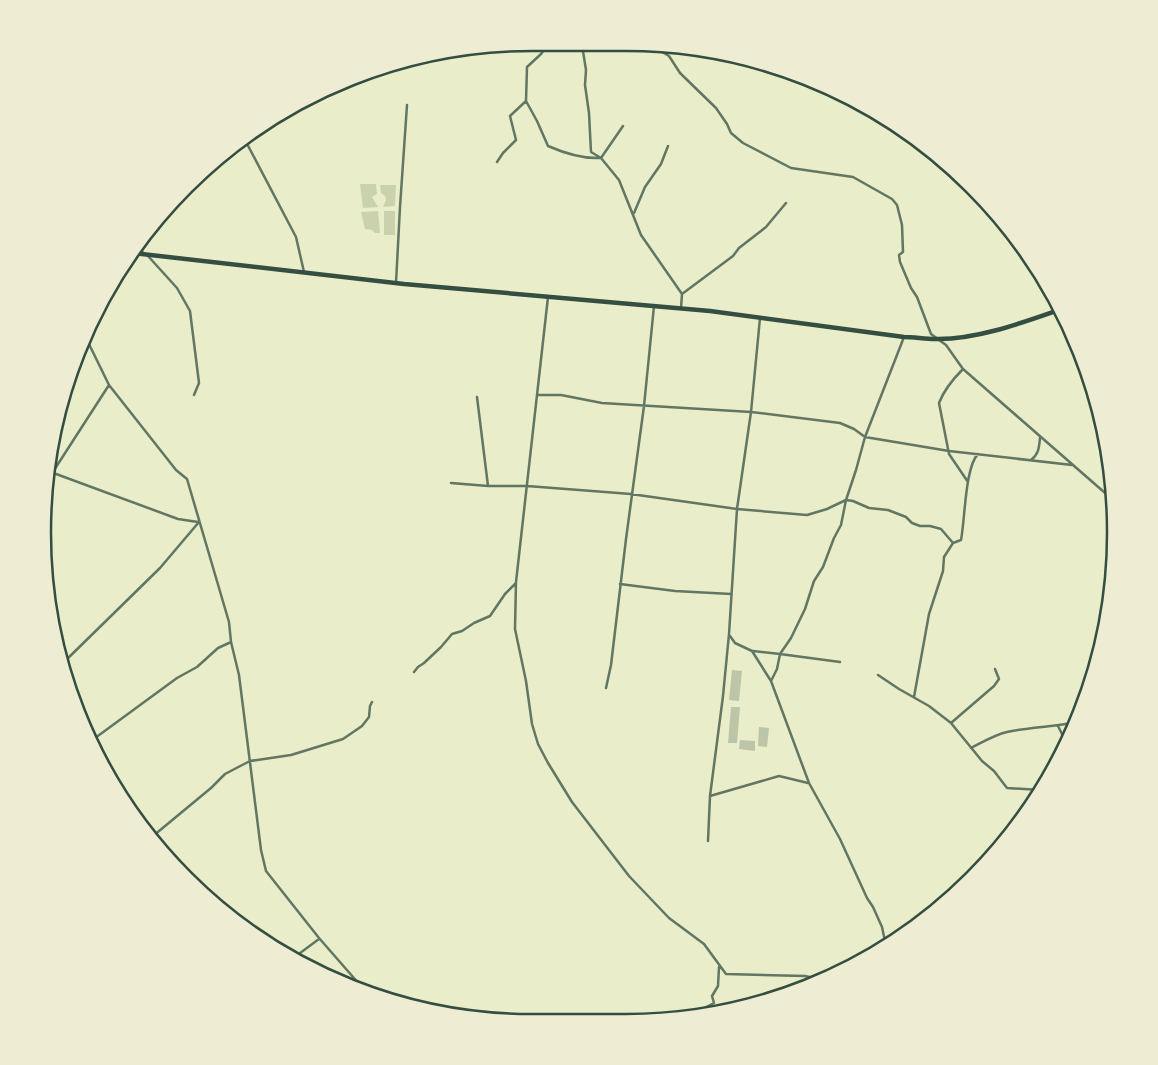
<svg xmlns="http://www.w3.org/2000/svg" width="1158" height="1065" viewBox="0 0 1158 1065" font-family="'Fira Sans',sans-serif">
<rect width="100%" height="100%" fill="#e9edc9"/>
<path fill="#cad2ad" d="M360 184H376L377 194 372 197 378 207 363 208Z
M380 185H396L395 206 383 207 386 200 385 196 381 193Z
M378 211 380 233H375L372 230 365 229 361 212Z
M384 211H395V235H384Z"/>
<path fill="#bcc5a7" d="M732 670 742 671 739 701 729 700Z
M731 707H740L737 743H728Z
M759 727 769 728 767 747 758 746Z
M740 740 755 741V751L739 749Z"/>
<g fill="none" stroke-linecap="round" stroke-linejoin="round">
<path stroke="#617663" stroke-width="2.5" d="M582 45 586 70 585 85 589 113 591 152 601 158 619 180 641 235 682 294 681 308
M657 49 669 56 680 73 716 108 727 124 731 133 743 143 791 168 853 177 892 199 897 205 902 225 903 252 899 255 900 262 911 288 917 297 931 334 946 345 963 369 1112 499
M526 101 537 121 548 146C564 153 583 159 601 158L623 126
M244 138 296 237 304 272
M497 162 503 153 516 140 510 116 526 101 527 67 541 54 549 43
M634 213 645 187 661 164 668 146
M138 245 143 253
M148 256 177 288 190 311 199 383 194 395
M396 283 400 207 407 105
M682 294 733 256 739 248 766 227 786 203
M548 297 516 582 515 629 526 681 532 724 538 744 548 763 572 802 629 876 669 918 704 944 726 974 805 976 823 980
M87 340 109 385 176 470 187 479 229 622 231 642 239 675 261 850 266 871 319 938 367 993
M963 369C953 379 944 390 939 403L949 454 968 482
M538 395H561L602 403 751 412 840 423 854 429 865 437 949 451 1072 465
M477 397 488 486
M1031 460C1039 454 1039 447 1040 438
M48 471 178 519 198 522
M47 481 109 385
M451 483 488 486H527L631 494 737 509 807 515 827 509 846 500 856 470 865 437 904 337
M620 584 675 591 731 594
M730 636 735 643 752 651 771 681 809 783 840 839 867 898 873 907 882 927 886 946
M753 651 780 654 791 638 805 609 814 581 823 567 834 538 841 525 846 500 853 501 869 508 888 510 906 517 912 523 920 526H930L941 529 953 543
M63 663 160 568 199 522
M414 672 418 667 424 663 441 647 452 634 462 631 474 623 490 616 505 594 516 583
M878 675 899 689 929 706 951 723 982 761 994 771 1007 788 1041 790
M771 681 777 669 780 654 840 662
M606 688 611 665 626 539 644 406 654 306
M914 697 929 614 943 571 944 557 953 543 961 540C965 520 965 467 978 454
M951 723 994 686 999 679 995 669
M1058 726 1066 742
M91 741 177 678 197 667 218 648 231 642
M971 748C983 742 994 735 1007 732 1030 727 1054 727 1077 722
M710 796 779 776 808 783
M153 836 211 788 225 774 250 761 291 755 343 739 362 726 369 717 370 706 372 702
M708 841 710 796 723 696 729 634 737 509 751 412 760 318
M292 959 319 939
M689 1016 714 1003 712 996 718 986 719 967"/>
<path stroke="#344e41" stroke-width="4.5" d="M133 253 404 284 710 311 904 337C914 337 925 339 935 339 975 340 1022 323 1059 310"/>
</g>
<path d="M0 0H1158V1065H0ZM532 51H626A481 481 0 0 1 1107 532V533A481 481 0 0 1 626 1014H532A481 481 0 0 1 51 533V532A481 481 0 0 1 532 51Z" fill="#eeecd3" fill-rule="evenodd"/>
<path fill="none" stroke="#344e41" stroke-width="2.5" d="M532 51H626A481 481 0 0 1 1107 532V533A481 481 0 0 1 626 1014H532A481 481 0 0 1 51 533V532A481 481 0 0 1 532 51Z"/>
</svg>
